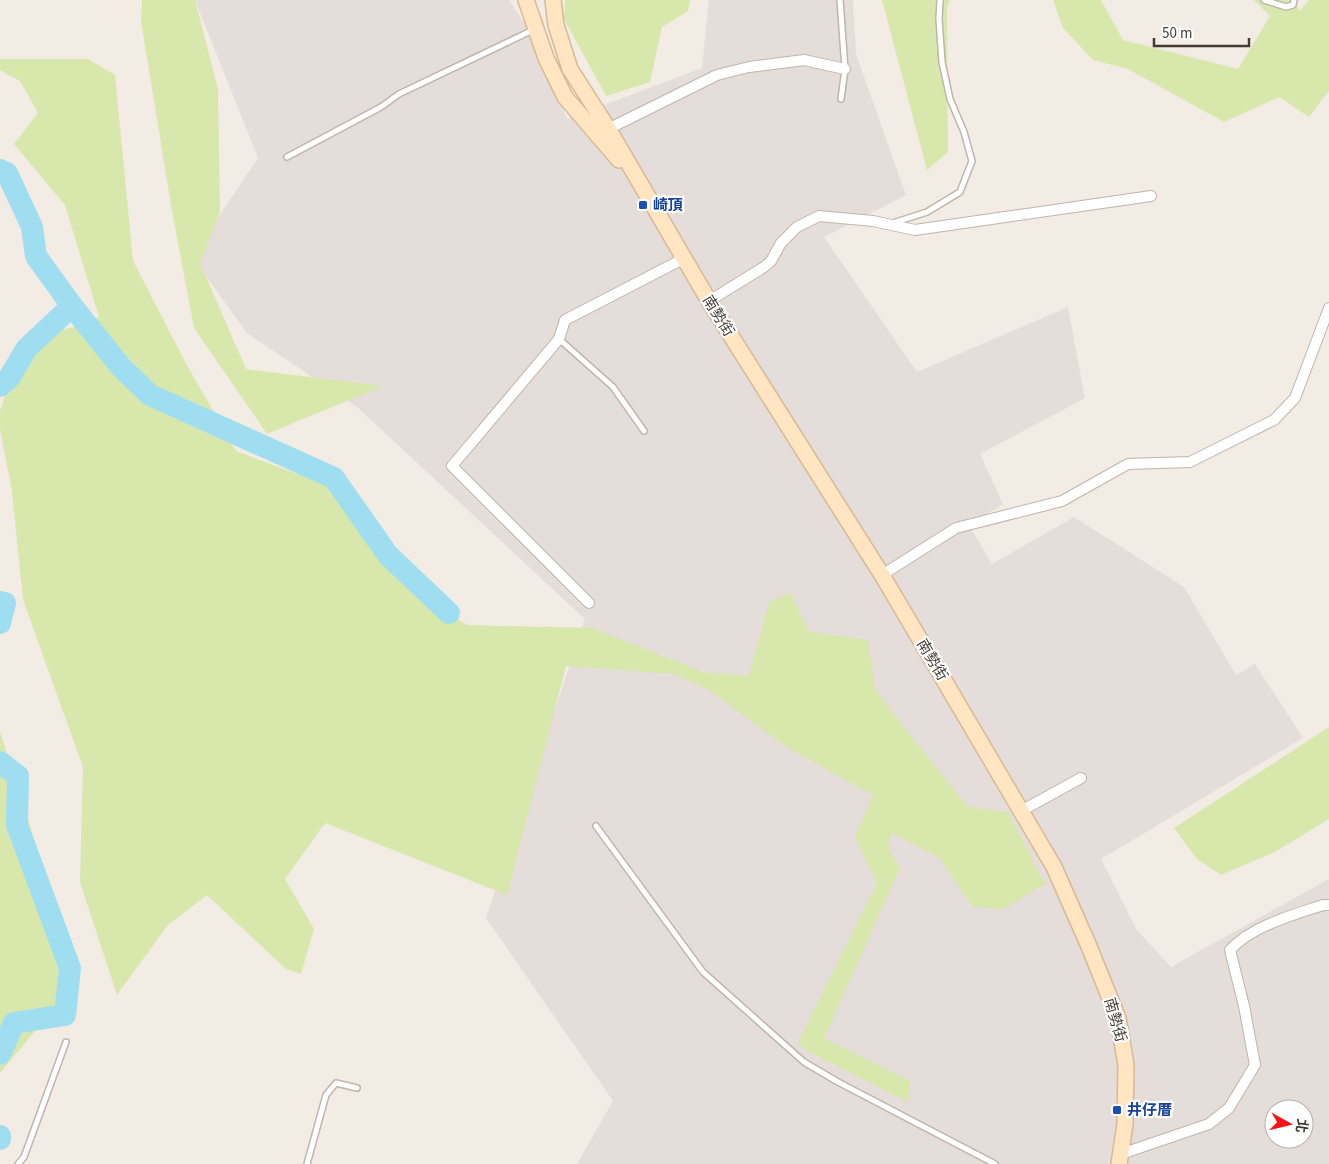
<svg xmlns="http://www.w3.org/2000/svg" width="1329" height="1164" viewBox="0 0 1329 1164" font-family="'Source Sans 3','Noto Sans TC',sans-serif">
<rect width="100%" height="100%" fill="#f2ece4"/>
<path fill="#e4ddd9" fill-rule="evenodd" d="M195 0H509L532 35 567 119 702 68 709 0H853L856 54 906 195 824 237 917 372 1068 307 1085 398 980 454 1003 504 969 525 992 564 1074 517 1184 587 1236 675 1255 664 1303 738 1101 859 1136 929 1171 967 1329 879V1164H577L613 1101 486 918 585 619 357 407 247 333 192 257 258 158ZM1274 1109H1304V1139H1274Z"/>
<path fill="#d8e8ac" d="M142 0H195L218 89 220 212 200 263 246 369 383 386 267 434 194 328 172 211 141 21Z
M565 0H690L688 11 662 27 650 82 606 96 564 19Z
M882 0H950L947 8 948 152 927 170Z
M1053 0H1101L1123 40 1238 69 1270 16 1254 0H1294L1300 11 1309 0H1329V91L1309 117 1279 97 1224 122 1128 69 1093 60 1063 28Z
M0 59H88L115 75 133 261 188 367 236 451 330 486 409 587 467 625 592 628 703 672 749 676 769 602 791 593 809 632 868 640 875 689 910 735 968 807 1008 812 1045 884 1002 910 972 906 940 858 891 833 888 848 900 868 824 1038 910 1081 908 1102 811 1053 798 1043 877 883 855 838 873 795 788 748 709 690 674 674 566 666 507 895 325 823 285 879 314 929 301 974 286 969 207 895 167 926 117 995 80 882 83 767 23 600 12 492 0 428V411L23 338 88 324 99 317 65 205 14 144 38 113 20 81 0 70Z
M1329 727V819L1275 852 1221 875 1197 859 1174 828Z
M0 732 22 798 65 946 55 1007 0 1073Z"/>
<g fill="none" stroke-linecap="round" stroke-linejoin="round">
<path stroke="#9fdef1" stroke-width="22" d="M0 170 7 173 32 227 36 256 72 306 121 367 150 395 334 478 388 555 449 613
M0 386 9 378 27 348 72 306
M0 602 5 603 0 623
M0 762 18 776 17 825 70 968 65 1015 14 1023 0 1054
M0 1136V1139"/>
<defs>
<path id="lane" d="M840 0 845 69 841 99
M1264 0 1286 7 1293 5 1294 0
M287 157 381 107 399 94 535 29
M893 223 927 212 960 192 972 161 964 132 950 99 942 62 939 19 940 0
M559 339 613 387 644 431
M596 826 703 972 804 1062 838 1082 995 1164
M18 1164 24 1157 66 1042
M307 1164 326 1095 336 1083 357 1088"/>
<path id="street" d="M604 131 717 75 749 67 804 60 845 69
M709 301 764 267 771 261 781 243 797 227 819 216 873 221 915 230 1151 196
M882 575 956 528 1062 501 1128 464 1190 462 1274 420 1295 398 1329 308
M589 603 452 466 559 339 565 320 683 259
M1022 813 1021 811 1081 778
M1121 1154 1209 1124 1229 1108 1255 1065 1244 1006 1230 950C1252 926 1293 915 1323 905H1329"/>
<path id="secondary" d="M526 0 546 58 565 97 619 160
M553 0 556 25 570 69 609 130 709 301 882 575 1054 867 1088 944 1118 1018 1126 1065 1125 1124 1119 1164"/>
</defs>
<use href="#lane" stroke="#c1b4aa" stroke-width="8"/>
<use href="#street" stroke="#c1b4aa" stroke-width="12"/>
<use href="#secondary" stroke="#d7b995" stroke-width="18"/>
<use href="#lane" stroke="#fff" stroke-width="5"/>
<use href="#street" stroke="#fff" stroke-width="10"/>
<use href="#secondary" stroke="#ffe5c2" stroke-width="15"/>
</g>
<g fill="#1a4fb4" stroke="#fff" stroke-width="2">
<rect x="638" y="200" width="10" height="10" rx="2.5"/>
<rect x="1112" y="1105" width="10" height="10" rx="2.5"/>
</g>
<g text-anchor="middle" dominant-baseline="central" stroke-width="4.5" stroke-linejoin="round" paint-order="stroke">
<g font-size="15" font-weight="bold" fill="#164399" stroke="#fff" text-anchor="start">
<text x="653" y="205">崎頂</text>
<text x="1127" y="1110">井仔厝</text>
</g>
<g font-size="15" fill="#453b34" stroke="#fff">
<text transform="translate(718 316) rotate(58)">南勢街</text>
<text transform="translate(932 660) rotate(59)">南勢街</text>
<text transform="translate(1115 1020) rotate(74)">南勢街</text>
</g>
</g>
<g transform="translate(1289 1124) rotate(98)"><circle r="24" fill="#ffffff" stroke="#b5b1ae"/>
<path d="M0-4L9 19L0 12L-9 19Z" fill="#fe1018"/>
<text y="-8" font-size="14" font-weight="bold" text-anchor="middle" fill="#453b34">北</text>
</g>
<path d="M1154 38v8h95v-8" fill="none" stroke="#453b34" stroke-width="2.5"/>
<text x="1162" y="38" font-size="15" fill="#453b34" stroke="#ffffff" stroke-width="4" paint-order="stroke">50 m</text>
</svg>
